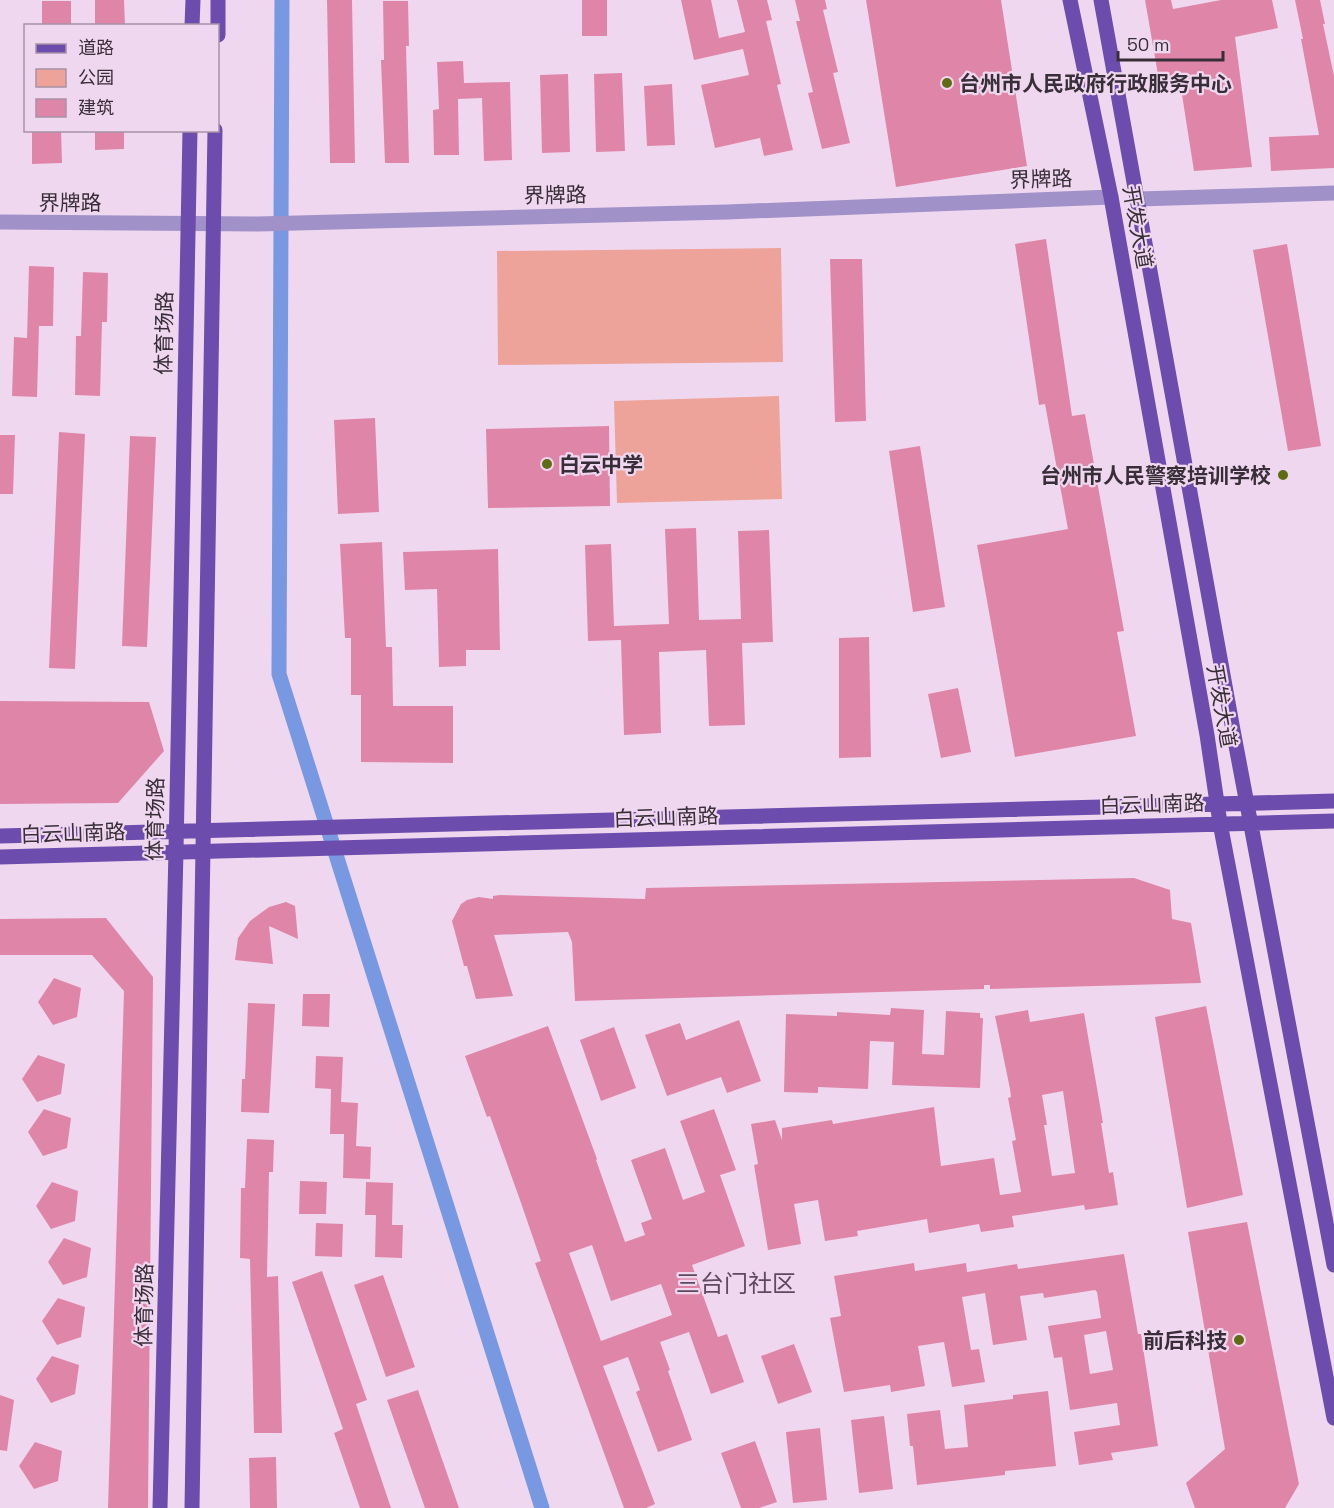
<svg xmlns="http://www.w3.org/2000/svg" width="1334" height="1508" font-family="'Space Grotesk','Noto Sans SC',sans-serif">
<rect width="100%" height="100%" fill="#f0d7f0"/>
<path fill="#eda39a" d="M781 248 783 362 498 365 497 251Z
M779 396 782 499 617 503 614 401Z"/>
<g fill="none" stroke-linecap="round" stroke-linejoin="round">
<path stroke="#7898e2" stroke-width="15" d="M282 0 279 674 542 1508"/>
</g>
<path fill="#df86a8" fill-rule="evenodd" d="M95 0H124L125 26H95Z
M327 0H352L355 163H330Z
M582 0H607V36H582Z
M681 0H711L719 38 745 32 737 0H767L772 20 766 21 781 84 777 85 793 150 764 156 760 138 715 148 701 85 749 75 743 49 694 60Z
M795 0H825L827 9 823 10 838 72 833 73 850 143 822 149 808 93 813 92 796 21H800Z
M866 0H1001L1027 166 896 187Z
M1145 0H1171L1173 9 1221 0H1272L1278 28 1235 37 1252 167 1194 171 1180 82 1160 86Z
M1295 0H1320L1325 24H1323L1334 76V168L1271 171 1269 137 1319 135 1301 39H1303Z
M42 1H71V26H42Z
M383 1H408L409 46H406L409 163H385L381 60H384Z
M463 61 464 83 510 82 512 160 484 161 482 98 458 99 459 155H434L433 110 439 109 437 62Z
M622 73 625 151 596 152 594 74Z
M568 74 570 152 542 153 540 75Z
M672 84 675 145 647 146 644 86Z
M32 130H61L62 163 32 164Z
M95 130H124V149L95 150Z
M1046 239 1072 416 1085 414 1124 631 1117 632 1136 736 1015 757 977 545 1068 529 1045 404 1039 405 1015 244Z
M1287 244 1321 446 1288 451 1253 250Z
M830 259H862L866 421 835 422Z
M29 266 54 267 53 326H39L37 397 12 396 14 337 27 338Z
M83 272 108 273 107 322H102L100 396 75 395 76 336H81Z
M375 418 379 512 338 514 334 420Z
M609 426 610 506 488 508 486 429Z
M59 432 85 434 75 669 49 668Z
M0 435H15L13 494H0Z
M130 436 156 437 147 647 122 646Z
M920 446 945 607 913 612 889 451Z
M696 528 699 620 741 619 738 531 769 530 773 642 742 643 745 725 709 726 706 650 659 652 661 733 624 735 621 640 588 641 585 545 611 544 614 626 669 624 665 529Z
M382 542 386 647H392L393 706H453V763L361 762V695H351V638H345L340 544Z
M498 549 500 650H466V666L439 667 437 589 405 590 403 552Z
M869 637 871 757 839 758V638Z
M958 688 971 752 941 758 928 694Z
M0 701 149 702 164 751 118 803 0 804Z
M1134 878 1170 890 1172 919 1191 923 1201 983 990 989V985H984V989L575 1001 572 942 568 932 494 935 513 996 476 999 467 966H464L452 921 461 904 467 900 479 897 493 899V896L500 895 645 899 646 888Z
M286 902 295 906 298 939 269 926 273 964 235 960 238 938 250 921 269 907Z
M106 918 153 977 148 1508H108L124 991 92 955H0V919Z
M54 978 81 988 77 1017 53 1025 38 1002Z
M303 994H330L329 1027 302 1026Z
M248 1003 275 1004 269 1113 241 1112 242 1079H245Z
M1206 1006 1243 1195 1187 1208 1155 1017Z
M891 1008 924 1010 922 1054 944 1055 946 1011 980 1013V1018H983L980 1088 892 1085 894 1042 870 1041 868 1089 818 1087V1093L784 1092 786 1014 837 1016V1012L890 1015Z
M1028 1010 1030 1022 1084 1013 1103 1123H1101L1109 1173 1113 1172 1118 1205 1085 1210 1084 1205 1012 1216 1014 1227 981 1232 979 1224 929 1233 927 1219 857 1231 858 1236 825 1241 818 1200 794 1204 801 1244 768 1250 754 1165 758 1164 751 1124 775 1120 782 1140V1128L832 1120 833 1124 934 1107 941 1166 994 1158 1000 1195 1021 1192 1012 1141 1016 1140 1008 1098 1011 1097 1010 1089 995 1016ZM1063 1091 1075 1173 1052 1176 1044 1125H1047L1042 1095Z
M739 1020 761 1081 727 1093 721 1077 667 1096 645 1035 680 1023 686 1040Z
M548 1026 597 1159 596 1160 625 1242 645 1235 641 1223 652 1219 631 1160 665 1148 683 1200 705 1192 680 1121 714 1109 736 1170 720 1175 745 1246 692 1265 718 1337 727 1334 744 1382 711 1394 689 1332 660 1342 670 1370 668 1371 692 1440 658 1452 636 1392 640 1390 628 1357 603 1366 655 1504 646 1508H624L535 1263 541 1261 520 1200 490 1116 487 1117 465 1056ZM592 1245 611 1301 661 1284 672 1315 601 1341 569 1253Z
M614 1027 636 1088 601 1101 580 1040Z
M38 1055 65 1064 61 1094 37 1102 22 1079Z
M316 1056 343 1057 341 1102 358 1103 356 1146 371 1147 370 1179 343 1178 344 1134H330L331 1089 315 1088Z
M44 1109 71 1118 67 1148 43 1156 28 1132Z
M247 1139 274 1140 273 1172H269L267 1277 278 1276 282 1433H254L250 1259 240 1258 241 1188H245Z
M300 1181 327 1182 326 1214H299Z
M52 1182 78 1191 75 1221 51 1229 36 1206Z
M366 1182 393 1183 392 1225H403L402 1258 375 1257 376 1215H365Z
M1247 1222 1299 1484 1285 1508H1195L1186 1483 1225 1449 1188 1232Z
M316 1223 343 1224 342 1257 315 1256Z
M64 1238 91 1248 87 1277 63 1285 48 1262Z
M1124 1254 1138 1334H1141L1158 1446 1111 1453 1113 1460 1079 1465 1074 1432 1120 1425 1117 1403 1070 1410 1062 1357 1054 1358 1048 1326 1101 1318 1097 1292 1095 1290 1044 1298 1043 1293 1020 1296 1027 1340 993 1345 985 1293 962 1297 971 1350 979 1349 985 1382 952 1387 944 1342 918 1346 925 1386 891 1392 890 1385 844 1392 830 1318 841 1316 834 1276 914 1263 915 1271 966 1263 967 1272 1017 1264 1018 1269ZM1106 1331 1113 1370 1090 1374 1084 1335Z
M322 1271 367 1400 356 1404 391 1508H360L334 1433 343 1429 292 1282Z
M383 1275 415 1367 386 1377 354 1285Z
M58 1298 85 1307 81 1337 57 1345 42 1321Z
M794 1344 812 1392 778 1404 761 1356Z
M52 1356 79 1365 75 1394 51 1403 36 1379Z
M418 1390 459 1508H425L387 1400Z
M1048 1391 1056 1466 1005 1471V1475L917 1485 913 1446H910L907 1414 940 1410 945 1449 968 1447 964 1405 1013 1399V1395Z
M0 1395 14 1400 7 1451 0 1450Z
M884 1416 893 1489 859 1493 851 1420Z
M820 1428 827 1500 793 1503 786 1432Z
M755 1441 777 1502 759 1508H741L721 1453Z
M35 1442 62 1451 58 1481 34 1489 19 1466Z
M276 1457 277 1508H250L249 1458Z"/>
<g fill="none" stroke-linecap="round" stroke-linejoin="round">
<path stroke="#a092c8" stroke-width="15" d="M1138 199 1334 193
M0 222 258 224 727 212 1111 197"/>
<path stroke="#6c4cad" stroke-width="15" d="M1070 0 1111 197 1207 735 1220 823 1334 1418
M1101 0 1233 730 1334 1265
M192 26 193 0
M218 35V0
M0 836 1334 801
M0 857 1334 821
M160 1508 176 851 190 130
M192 1508 215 130"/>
</g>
<g fill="#5f6c14" stroke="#f0d7f0" stroke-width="2">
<circle cx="947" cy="83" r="6"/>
<circle cx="547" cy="464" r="6"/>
<circle cx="1283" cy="475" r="6"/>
<circle cx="1239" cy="1340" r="6"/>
</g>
<g text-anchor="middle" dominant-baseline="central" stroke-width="4.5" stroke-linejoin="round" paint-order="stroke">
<g font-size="21" font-weight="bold" fill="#382e38" stroke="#f0d7f0" text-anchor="start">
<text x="959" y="83">台州市人民政府行政服务中心</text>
<text x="559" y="464">白云中学</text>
<text x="1271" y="475" text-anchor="end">台州市人民警察培训学校</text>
<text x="1227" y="1340" text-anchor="end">前后科技</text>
</g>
<g font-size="21" fill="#382e38" stroke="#f0d7f0">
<text transform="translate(1041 179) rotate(-2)">界牌路</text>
<text transform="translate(555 195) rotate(-1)">界牌路</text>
<text x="70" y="202">界牌路</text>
<text transform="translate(1138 227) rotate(80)">开发大道</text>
<text transform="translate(164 333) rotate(-89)">体育场路</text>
<text transform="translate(1222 706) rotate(80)">开发大道</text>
<text transform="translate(1152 804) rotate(-2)">白云山南路</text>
<text transform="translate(666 817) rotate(-2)">白云山南路</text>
<text transform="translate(155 819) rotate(-89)">体育场路</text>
<text transform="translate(73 833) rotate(-2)">白云山南路</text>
<text transform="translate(144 1305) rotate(-89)">体育场路</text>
</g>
<g font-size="24" fill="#5e495e" stroke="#f0d7f0">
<text x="736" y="1283">三台门社区</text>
</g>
</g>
<rect x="24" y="24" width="195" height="108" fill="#f0d7f0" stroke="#a693a6" stroke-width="1.5"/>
<rect x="36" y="44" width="30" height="9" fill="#6c4cad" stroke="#a693a6" stroke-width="1.5"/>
<text x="78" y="54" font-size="18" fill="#382e38">道路</text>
<rect x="36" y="69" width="30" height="18" fill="#eda39a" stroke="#a693a6" stroke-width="1.5"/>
<text x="78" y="84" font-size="18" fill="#382e38">公园</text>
<rect x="36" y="99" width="30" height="18" fill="#df86a8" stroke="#a693a6" stroke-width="1.5"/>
<text x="78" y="114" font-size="18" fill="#382e38">建筑</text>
<path d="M1118 51v9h105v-9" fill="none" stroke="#382e38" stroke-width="3"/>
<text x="1127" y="51" font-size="18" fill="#382e38" stroke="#f0d7f0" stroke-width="4.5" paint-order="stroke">50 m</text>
</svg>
